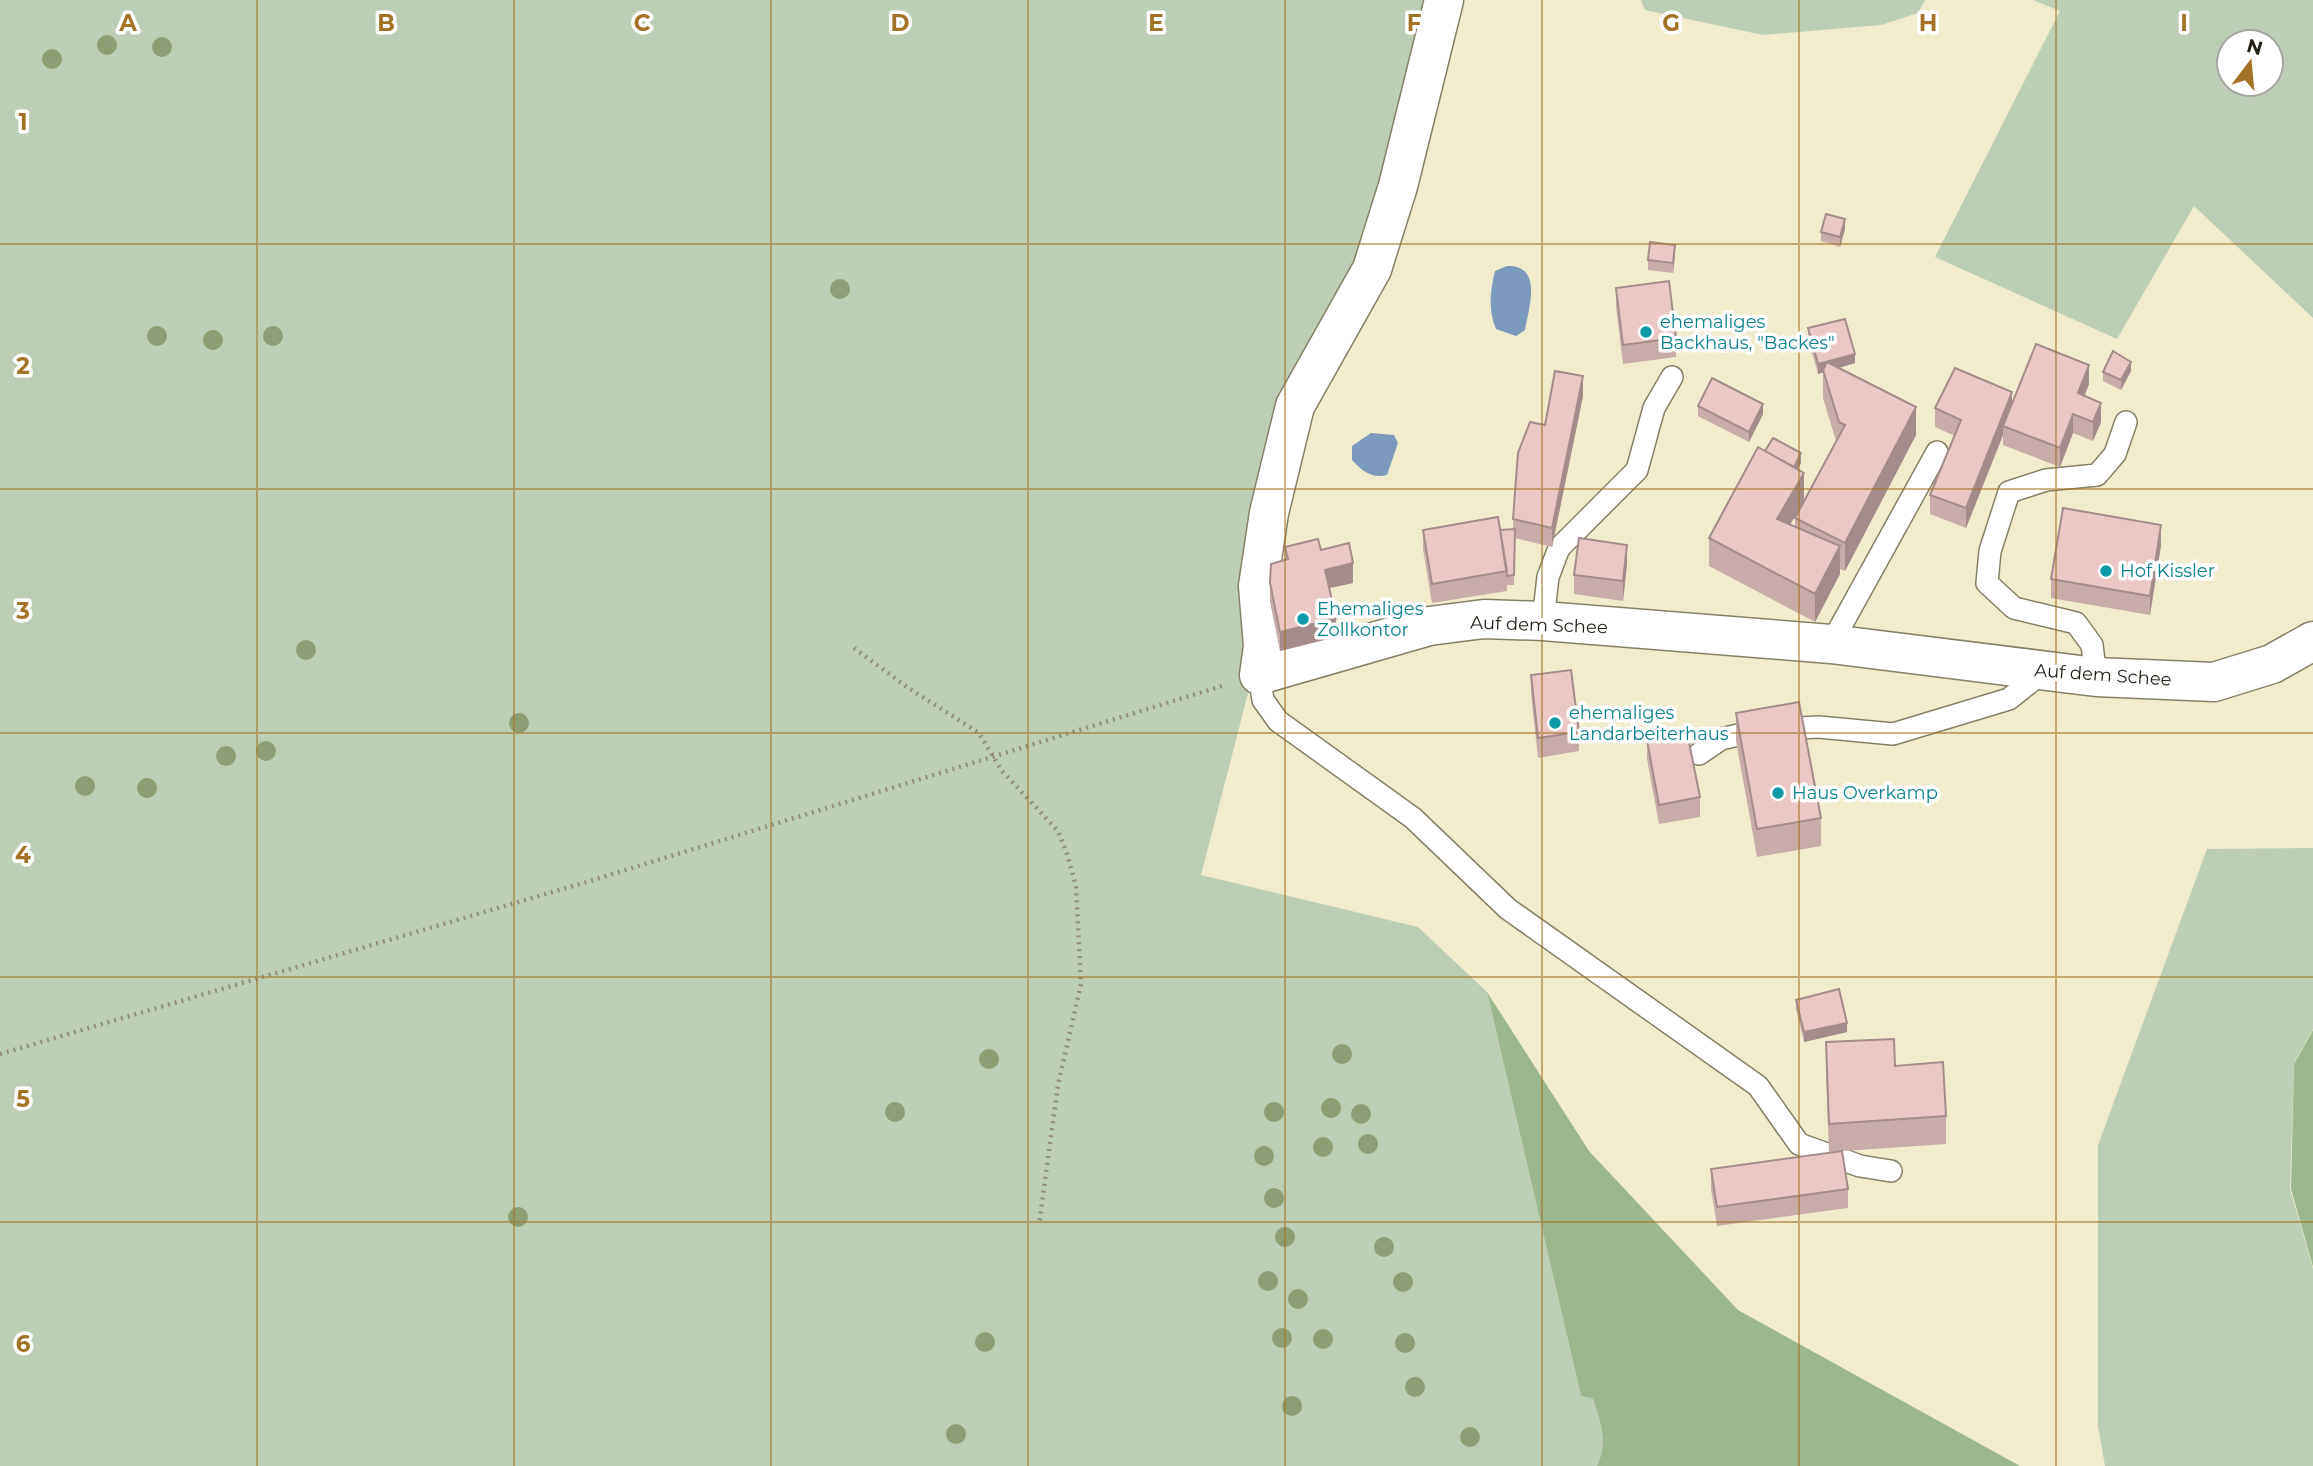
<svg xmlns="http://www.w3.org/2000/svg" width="2313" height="1466" font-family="Montserrat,sans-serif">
<rect width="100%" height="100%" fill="#f2eccf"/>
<path fill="#bdceb6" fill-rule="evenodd" d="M0 0H1434L1368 245 1285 404 1260 647 1201 875 1418 927 1487 992 1581 1396 1593 1399C1601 1423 1608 1443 1597 1466H0Z
M1641 0H1925L1918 13 1881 25 1763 35 1645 10Z
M2033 0H2313V318L2194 206 2117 339 1935 257 2060 11ZM2229 42H2271V84H2229Z
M2313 848V1029L2294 1063 2290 1189 2313 1269V1466H2105L2098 1426V1145L2207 849Z"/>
<path fill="#9cb790" d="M1487 992 1589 1151 1738 1310 2020 1466H1597C1608 1443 1601 1423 1593 1399L1581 1396Z
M2313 1030V1267L2291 1189 2294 1064Z"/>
<path fill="#7c9abc" d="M1507 266C1543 265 1529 307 1525 330L1516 336 1496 329C1488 310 1490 291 1495 271Z
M1371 433 1394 435 1398 443 1387 475C1372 479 1362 471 1352 460V446Z"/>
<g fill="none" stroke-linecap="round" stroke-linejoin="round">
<g stroke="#868066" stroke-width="24">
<path id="service" d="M1543 621 1548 577 1559 548 1637 470 1654 408 1672 377
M1831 644 1937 452
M1259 675 1263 700 1278 721 1413 818 1508 909 1758 1086 1799 1144 1860 1166 1891 1171
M2096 677 2092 645 2076 623 2014 608 1987 583 1990 551 2009 492 2046 480 2097 475 2115 454 2126 422
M1699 754 1721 739 1760 730 1819 727 1893 734 2009 699 2043 672"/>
</g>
<g stroke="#868066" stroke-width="41">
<path id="minor" d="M1444 0 1398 186 1372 269 1295 406 1269 513 1258 586 1263 646 1259 675 1429 626 1484 619 1543 621 1831 644 2096 677 2214 682 2272 664 2313 641"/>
</g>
<path stroke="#928e7a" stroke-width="4.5" stroke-dasharray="2 5" stroke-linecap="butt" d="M854 648 907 687 979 733 1002 771 1058 831 1067 854 1076 886 1081 984 1058 1085 1039 1225
M0 1054 590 881 1222 686"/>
<use href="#service" stroke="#fff" stroke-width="21"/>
<use href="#minor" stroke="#fff" stroke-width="38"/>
</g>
<g fill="#8e9e74">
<circle cx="107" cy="45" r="10"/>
<circle cx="162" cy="47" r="10"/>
<circle cx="52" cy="59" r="10"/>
<circle cx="840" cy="289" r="10"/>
<circle cx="157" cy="336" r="10"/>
<circle cx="273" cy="336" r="10"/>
<circle cx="213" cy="340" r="10"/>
<circle cx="306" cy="650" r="10"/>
<circle cx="519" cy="723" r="10"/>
<circle cx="266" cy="751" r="10"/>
<circle cx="226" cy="756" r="10"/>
<circle cx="85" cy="786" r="10"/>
<circle cx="147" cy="788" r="10"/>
<circle cx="1342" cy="1054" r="10"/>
<circle cx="989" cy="1059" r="10"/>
<circle cx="1331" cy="1108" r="10"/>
<circle cx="895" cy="1112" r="10"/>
<circle cx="1274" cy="1112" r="10"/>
<circle cx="1361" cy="1114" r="10"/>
<circle cx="1368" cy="1144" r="10"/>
<circle cx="1323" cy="1147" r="10"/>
<circle cx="1264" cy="1156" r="10"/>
<circle cx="1274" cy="1198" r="10"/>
<circle cx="518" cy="1217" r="10"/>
<circle cx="1285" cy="1237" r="10"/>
<circle cx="1384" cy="1247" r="10"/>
<circle cx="1268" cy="1281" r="10"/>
<circle cx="1403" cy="1282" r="10"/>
<circle cx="1298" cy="1299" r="10"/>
<circle cx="1282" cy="1338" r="10"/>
<circle cx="1323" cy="1339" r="10"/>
<circle cx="985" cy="1342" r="10"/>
<circle cx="1405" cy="1343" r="10"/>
<circle cx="1415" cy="1387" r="10"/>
<circle cx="1292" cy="1406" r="10"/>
<circle cx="956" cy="1434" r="10"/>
<circle cx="1470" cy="1437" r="10"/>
</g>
<path fill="#c8acaa" d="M1845 229 1840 247 1821 241V232Z
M1675 255 1673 273 1648 270V260Z
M1616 288 1676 338V357L1623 364 1616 307Z
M1808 328 1855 363 1839 368 1916 435 1845 571 1840 569V574L1815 622 1709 566V538L1765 451 1801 463 1798 469 1790 525 1795 527V518L1836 441 1823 398V372L1818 374 1808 338Z
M2131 371 2121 390 2103 381V372Z
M2089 384 2084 396 2101 422 2093 441 2073 433 2060 467 2003 445V435L1966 528 1930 514V495L1955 436 1935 427V408L2012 402Z
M1583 396 1552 547 1515 538 1514 585H1507V591L1432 603 1423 549V530H1500L1513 529V519L1545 425Z
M1698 406 1763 414 1749 442 1698 416Z
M2161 545 2150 615 2051 598V579Z
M1285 547 1321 550 1353 583 1329 588 1336 637 1280 651 1270 602V583L1285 560Z
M1627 564 1623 601 1574 594V575Z
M1531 675 1579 732V751L1538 758 1531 694Z
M1736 713 1821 818V846L1757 857 1736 741Z
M1647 740 1700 797V817L1659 824 1647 759Z
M1796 1000 1847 1032 1804 1042 1796 1009Z
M1826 1042 1895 1066 1946 1116V1144L1829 1152 1826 1070Z
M1711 1169 1848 1189V1208L1717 1226 1711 1189Z"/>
<path fill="#a38c8b" d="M1845 219V229L1840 247V237Z
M1675 245V255L1673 273V263Z
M1855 354V363L1818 374V364Z
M2131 362V371L2121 390V380Z
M2089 365V384L2078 413V393Z
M1583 376V396L1552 547V528Z
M2012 392V411L2003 426V435L1966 528V508Z
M2101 403V422L2093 441V422Z
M1763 404V414L1749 442V432Z
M1916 407V435L1845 571V543Z
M2073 414V433L2060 467V448Z
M1801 453V463L1786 491V481Z
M1804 473V501L1777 547V519Z
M2161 525V545L2150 615V596Z
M1627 545V564L1623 601V581Z
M1840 546V574L1815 622V594Z
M1353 563V583L1325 589V570Z
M1336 618V637L1280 651V632Z
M1847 1023V1032L1804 1042V1032Z"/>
<path fill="#e9c8c6" stroke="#a38c8b" stroke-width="2" d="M1826 214 1845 219 1840 237 1821 232Z
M1650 242 1675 245 1673 263 1648 260Z
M1669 281 1676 338 1623 345 1616 288Z
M1845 319 1855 354 1818 364 1808 328Z
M2036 344 2089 365 2078 393 2101 403 2093 422 2073 414 2060 448 2003 426Z
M2113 351 2131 362 2121 380 2103 372Z
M1827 362 1916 407 1845 543 1795 518 1845 425 1839 422 1823 370Z
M1955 368 2012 392 1966 508 1930 495 1961 420 1935 408Z
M1555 371 1583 376 1552 528 1513 519 1518 453 1530 422 1545 425Z
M1712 378 1763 404 1749 432 1698 406Z
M1773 438 1801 453 1794 467 1765 451Z
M1758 447 1804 473 1777 519 1840 546 1815 594 1709 538Z
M2063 508 2161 525 2150 596 2051 579Z
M1498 517 1507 571 1432 584 1423 530Z
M1515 529 1514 575 1507 576 1500 530Z
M1579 538 1627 545 1623 581 1574 575Z
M1318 539 1321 550 1349 543 1353 563 1325 570 1336 618 1280 632 1270 583 1271 564 1288 559 1285 547Z
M1571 670 1579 732 1538 738 1531 675Z
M1799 702 1821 818 1757 829 1736 713Z
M1687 732 1700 797 1659 805 1647 740Z
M1839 989 1847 1023 1804 1032 1796 1000Z
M1894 1039 1895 1066 1943 1062 1946 1116 1829 1124 1826 1042Z
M1842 1151 1848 1189 1717 1207 1711 1169Z"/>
<path fill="none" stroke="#a27226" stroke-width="2" stroke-opacity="0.55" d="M257 0V1466M514 0V1466M771 0V1466M1028 0V1466M1285 0V1466M1542 0V1466M1799 0V1466M2056 0V1466M0 244H2313M0 489H2313M0 733H2313M0 977H2313M0 1222H2313"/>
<g fill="#0f9aa8" stroke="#fff" stroke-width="2.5">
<circle cx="1646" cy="332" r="7"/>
<circle cx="2106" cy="571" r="7"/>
<circle cx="1303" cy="619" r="7"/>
<circle cx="1555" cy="723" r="7"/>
<circle cx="1778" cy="793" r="7"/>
</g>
<g text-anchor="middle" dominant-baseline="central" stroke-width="7" stroke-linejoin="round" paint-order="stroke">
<g font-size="18" fill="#0d838f" stroke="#fff" text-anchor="start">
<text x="1660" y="322">ehemaliges<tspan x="1660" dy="21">Backhaus, "Backes"</tspan></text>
<text x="2120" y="571">Hof Kissler</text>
<text x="1317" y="609">Ehemaliges<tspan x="1317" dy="21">Zollkontor</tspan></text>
<text x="1569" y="713">ehemaliges<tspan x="1569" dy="21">Landarbeiterhaus</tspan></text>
<text x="1792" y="793">Haus Overkamp</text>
</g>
<g font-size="18" fill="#221f15" stroke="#fff">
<text transform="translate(1539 625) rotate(2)">Auf dem Schee</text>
<text transform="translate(2103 675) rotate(4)">Auf dem Schee</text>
</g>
</g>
<g font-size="23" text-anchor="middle" font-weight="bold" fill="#a27226" stroke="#fff" stroke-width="7" stroke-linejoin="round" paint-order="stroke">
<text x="128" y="31">A</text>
<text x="386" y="31">B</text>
<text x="642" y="31">C</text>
<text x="900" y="31">D</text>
<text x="1156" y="31">E</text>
<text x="1414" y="31">F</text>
<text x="1671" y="31">G</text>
<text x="1928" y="31">H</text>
<text x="2184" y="31">I</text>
<text x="23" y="130">1</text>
<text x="23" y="374">2</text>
<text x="23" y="619">3</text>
<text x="23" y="863">4</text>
<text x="23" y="1107">5</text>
<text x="23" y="1352">6</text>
</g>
<g transform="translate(2250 63) rotate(16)"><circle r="33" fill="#ffffff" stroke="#a7a5a1" stroke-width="2"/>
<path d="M0-5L12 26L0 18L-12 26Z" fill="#a27226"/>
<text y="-10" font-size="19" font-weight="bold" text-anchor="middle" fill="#221f15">N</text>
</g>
</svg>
